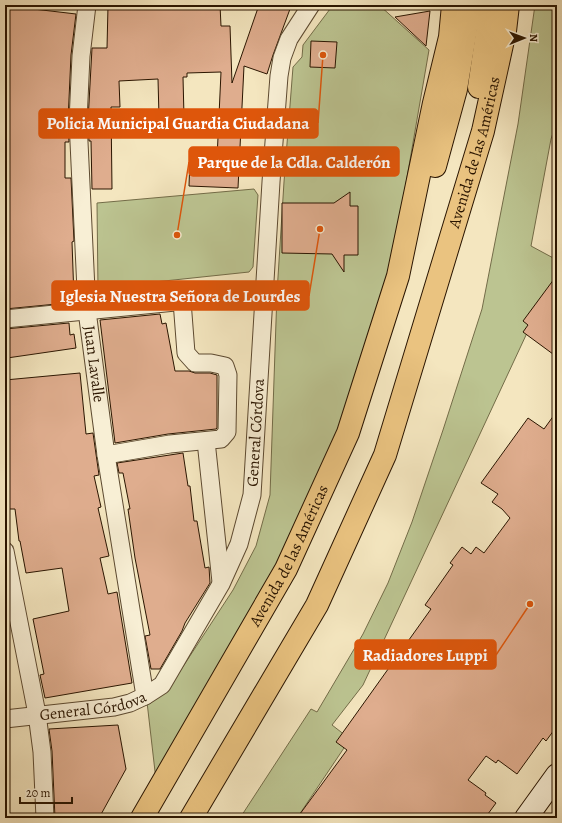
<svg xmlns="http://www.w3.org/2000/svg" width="562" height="823" font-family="Alegreya,serif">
<rect width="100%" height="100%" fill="#f4e6bf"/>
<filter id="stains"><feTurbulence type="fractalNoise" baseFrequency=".005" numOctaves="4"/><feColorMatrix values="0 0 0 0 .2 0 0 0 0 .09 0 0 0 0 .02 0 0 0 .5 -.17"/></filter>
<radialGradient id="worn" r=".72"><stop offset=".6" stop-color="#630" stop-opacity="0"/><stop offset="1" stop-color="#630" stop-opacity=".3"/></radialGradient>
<path fill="#bcc491" stroke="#736c48" d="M333 5H379L429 50 390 276 340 430 281 568 156 780 147 702 167 691 233 590 256 546 270 495 277 293 284 182 293 67 302 57 303 45Z
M535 5H557V121L551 139 531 246 557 260V278L527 333 363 685 332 725 350 739 297 818H240L311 709 317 712 363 634 388 583 412 522 443 430 482 309 518 124Z
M254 189 258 195 253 267 249 272 98 288 97 203Z"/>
<path fill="#dfad8e" stroke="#2a1500" d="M5 5H26L25 8 76 14 71 55 68 121 69 142H65V178H71L74 241 72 242 74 298H66L67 303 5 309Z
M114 5H220L221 26H230L232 83 259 5H278L290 9 273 55 267 74 244 66 238 188 189 186 190 157 217 159 221 72 187 73V77H183L184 117H159L158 79 119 81 120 107H111L112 189H92L91 141H89L88 121 92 48H107L108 6Z
M430 11 426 46 395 17Z
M311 41 337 42 335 68 310 67Z
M350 192V206H358V255H344V272L332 254 282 253V203H334Z
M557 275V357L523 332 528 325 523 321Z
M160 314 162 324 166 323 175 371H189L195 373H210L217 375V428L216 429 168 434 115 443 100 320Z
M69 323 70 335 74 334 76 348 7 358 5 329Z
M80 373 86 434 93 433 99 475 94 476 101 507 98 508 109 556 100 558 108 594 117 592 132 683 45 698 40 675 44 674 33 619 69 611 62 568 26 573 20 541H19L15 509H9L5 473V380Z
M557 411V726L546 741 543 738 517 774 498 760 496 763 486 756 468 780 486 793 485 795 496 803 485 818H297L347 750 336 742 431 609 425 605 453 565 450 563 462 547 471 554 476 547 484 553 510 518 502 509 492 502 498 494 481 483 528 418 544 429Z
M183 453 188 486H190L194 521H197L205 568 209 567 210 583 185 623 182 631 160 669H151L145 636 150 635 135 558 128 509H130L123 473H119L117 463Z
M118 725 126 769 99 818H55L52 751 49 729Z"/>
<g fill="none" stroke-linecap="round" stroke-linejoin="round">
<g stroke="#5c4930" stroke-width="19">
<g id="street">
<path id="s1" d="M87 5 81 56 78 121 87 311 106 455 145 696"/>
<path d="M5 319 265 293"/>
<path d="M206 441 221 582"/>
<path d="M106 455 170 444 221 439 227 432 228 375 225 366 211 363H195L186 353 182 301"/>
<path d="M5 551 37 714 42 752 45 818"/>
<path id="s2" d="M5 719 114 707 130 703 145 696 162 685 221 584 239 544 252 495 271 182 279 76 282 58 289 39 311 5"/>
</g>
</g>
<g stroke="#2a1500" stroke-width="24">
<path id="secondary" d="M526 818 557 775"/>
</g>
<g stroke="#2a1500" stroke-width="24">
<g id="primary">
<path d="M479 87 491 5"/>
<path d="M435 166 456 89 470 5"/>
<path id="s3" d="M142 818 286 569 348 433 398 276 434 103 450 37 453 5"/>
<path id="s4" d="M191 818 317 605 385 455 483 131 505 31 508 5"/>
</g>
</g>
<use href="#street" stroke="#f8efd5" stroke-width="17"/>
<use href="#secondary" stroke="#f8efd5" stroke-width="22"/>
<use href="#primary" stroke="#eac380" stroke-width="22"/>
</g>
<g text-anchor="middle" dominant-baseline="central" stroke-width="3" stroke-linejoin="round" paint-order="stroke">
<g font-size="16" fill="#2a1500" stroke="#f8efd5">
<text stroke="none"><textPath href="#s4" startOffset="728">Avenida de las Américas</textPath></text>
<text stroke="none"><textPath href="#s1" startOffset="360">Juan Lavalle</textPath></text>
<text stroke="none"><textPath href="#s2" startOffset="437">General Córdova</textPath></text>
<text stroke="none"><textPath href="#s3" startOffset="301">Avenida de las Américas</textPath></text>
<text stroke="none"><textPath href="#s2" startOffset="89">General Córdova</textPath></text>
</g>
</g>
<path fill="none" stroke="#de560b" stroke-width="1.5" d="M323 55L318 123M177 235L189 162M320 229L309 296M530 604L496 655"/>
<g fill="#de560b" stroke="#f8efd5" stroke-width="1.5">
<circle cx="323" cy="55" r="4"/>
<circle cx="177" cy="235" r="4"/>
<circle cx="320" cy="229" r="4"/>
<circle cx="530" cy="604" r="4"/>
</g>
<g fill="#de560b" stroke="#de560b" stroke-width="1.5">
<rect x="39" y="109" width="279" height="29" rx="4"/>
<rect x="189" y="147" width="210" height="29" rx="4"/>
<rect x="52" y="281" width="257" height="29" rx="4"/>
<rect x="355" y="640" width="141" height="29" rx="4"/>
</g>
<g font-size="17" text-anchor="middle" font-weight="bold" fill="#fff">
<text x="178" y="129">Policia Municipal Guardia Ciudadana</text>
<text x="294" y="168">Parque de la Cdla. Calderón</text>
<text x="180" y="302">Iglesia Nuestra Señora de Lourdes</text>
<text x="425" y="661">Radiadores Luppi</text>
</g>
<rect width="562" height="823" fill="none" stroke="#f4e6bf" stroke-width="20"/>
<rect x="6" y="6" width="550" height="811" fill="none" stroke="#2a1500" stroke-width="2"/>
<rect x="10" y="10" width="542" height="803" fill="none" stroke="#2a1500"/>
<g transform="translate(524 38) rotate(89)" stroke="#f8efd5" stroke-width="3" paint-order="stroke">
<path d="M0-3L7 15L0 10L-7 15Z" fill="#2a1500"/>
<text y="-6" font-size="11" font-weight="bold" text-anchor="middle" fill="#2a1500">N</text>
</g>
<path d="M20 797v6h52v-6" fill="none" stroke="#2a1500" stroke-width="2"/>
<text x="26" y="797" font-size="12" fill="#2a1500" stroke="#f8efd5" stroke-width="3" paint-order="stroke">20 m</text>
<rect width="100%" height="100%" filter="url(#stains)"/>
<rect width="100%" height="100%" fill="url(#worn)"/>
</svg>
